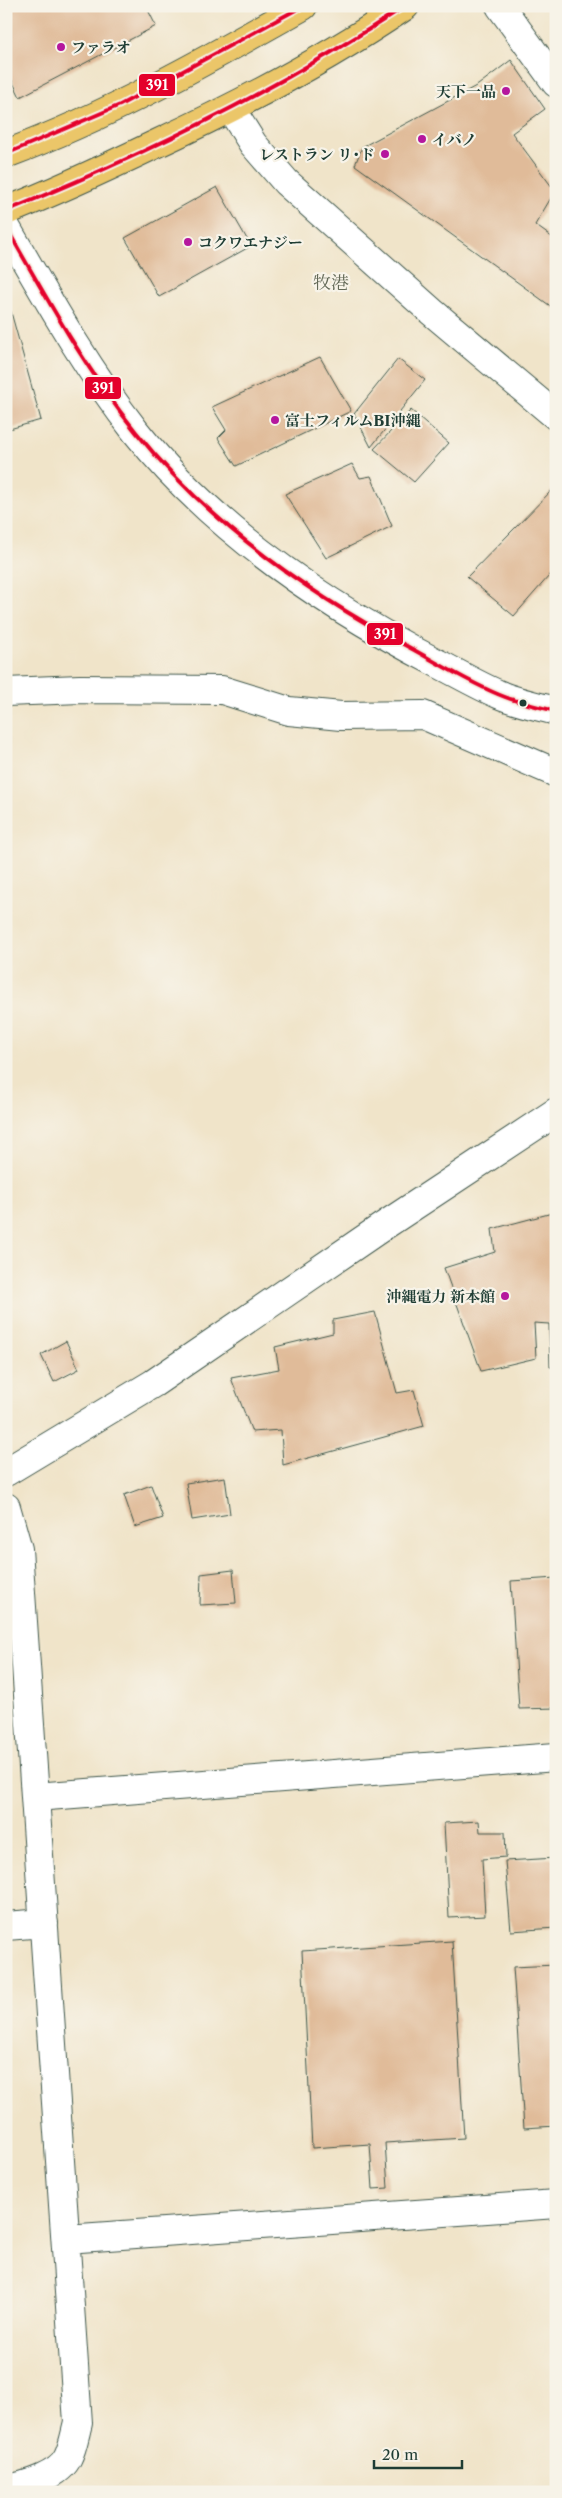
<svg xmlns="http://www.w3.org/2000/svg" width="562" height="2498" font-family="'Libre Caslon Text','Noto Serif JP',serif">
<rect width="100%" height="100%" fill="#f7f3e8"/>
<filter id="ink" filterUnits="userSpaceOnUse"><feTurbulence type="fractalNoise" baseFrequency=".02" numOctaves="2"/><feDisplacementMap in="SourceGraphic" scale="10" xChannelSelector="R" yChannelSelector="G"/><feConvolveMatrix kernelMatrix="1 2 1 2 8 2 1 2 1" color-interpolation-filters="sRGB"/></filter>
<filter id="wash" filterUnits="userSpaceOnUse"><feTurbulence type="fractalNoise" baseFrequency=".0096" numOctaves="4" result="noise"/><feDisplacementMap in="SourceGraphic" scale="20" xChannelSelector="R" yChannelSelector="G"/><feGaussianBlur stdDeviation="1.12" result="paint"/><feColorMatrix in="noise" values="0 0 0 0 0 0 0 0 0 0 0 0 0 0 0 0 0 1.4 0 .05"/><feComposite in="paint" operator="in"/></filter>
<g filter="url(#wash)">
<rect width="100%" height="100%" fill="#f0e4c9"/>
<g id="blocks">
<path fill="#e0bb99" d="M6 6H146L156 26 20 97 6 68Z
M511 60 545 109 512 133 555 191 535 225 556 240V310L355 165 362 147 478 85Z
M217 187 251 246 159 297 125 238Z
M9 305 41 420 6 430V306Z
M320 357 351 411 236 466 218 438 226 430 212 407Z
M398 359 425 380 371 447 354 414Z
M411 410 449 443 414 482 374 449Z
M352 464 360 478 371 476 392 526 326 558 285 494Z
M556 486V568L514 616 467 577Z
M556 1212V1367H550L549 1324 534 1323 536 1358 481 1371 444 1268 495 1252 492 1229Z
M375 1312 397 1393 414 1390 424 1426 283 1465 281 1430 252 1432 231 1378 279 1369 275 1347 333 1333V1320Z
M66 1341 79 1369 54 1382 41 1355Z
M225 1477 230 1514 192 1520 186 1483Z
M151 1485 163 1518 135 1527 124 1495Z
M233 1570 236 1603 200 1605 201 1574Z
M556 1578V1708L519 1709 511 1581Z
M479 1821 480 1832H505L506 1857 482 1859 485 1916 449 1918 444 1823Z
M556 1858V1928L511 1931 505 1861Z
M452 1941 464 2138 385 2143 388 2188 373 2189 370 2144 312 2148 302 1951Z
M556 1965V2126L524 2128 513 1967Z"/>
</g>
</g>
<g filter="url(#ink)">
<use href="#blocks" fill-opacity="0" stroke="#3e564a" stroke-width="1"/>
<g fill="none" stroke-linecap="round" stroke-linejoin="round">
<g stroke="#3e564a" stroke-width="30">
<path id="minor" d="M500 6 556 83
M231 109 253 144 286 182 432 312 556 416
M6 227C47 298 86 368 136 432 215 531 325 605 437 663 457 673 477 685 498 694 516 702 537 706 556 711
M6 692 80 689 222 690 289 711 341 716 423 715 556 773
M6 1472 154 1383 382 1227 556 1112
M6 1507 18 1549 78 2423C75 2434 73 2447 68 2457 60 2476 24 2486 6 2489
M35 1797 556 1757
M6 1926 44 1923
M66 2239 556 2204"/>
</g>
<g stroke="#3e564a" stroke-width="30">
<path id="highway" d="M6 154C110 115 206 61 303 6
M6 211C57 191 106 168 156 144 242 104 326 60 405 6"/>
</g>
<use href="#minor" stroke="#fff" stroke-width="28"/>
<use href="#highway" stroke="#ebc669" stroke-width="28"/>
<g stroke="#f7f3e8" stroke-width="8">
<path id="bus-1" d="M6 154 120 105 303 6
M6 211C144 155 280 89 405 6
M6 227C46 297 85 369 136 432 210 525 310 595 414 650 443 666 473 685 505 697 521 703 539 707 556 711"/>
</g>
<use href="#bus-1" stroke="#e4002b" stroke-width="4"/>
</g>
</g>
<g fill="#b5179e" stroke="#f7f3e8" stroke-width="2">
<circle cx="61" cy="47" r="5"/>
<circle cx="506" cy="91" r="5"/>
<circle cx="422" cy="139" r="5"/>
<circle cx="385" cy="154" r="5"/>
<circle cx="188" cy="242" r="5"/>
<circle cx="275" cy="420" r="5"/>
<circle cx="505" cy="1296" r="5"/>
</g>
<circle fill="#1f3d34" stroke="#f7f3e8" stroke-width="2" cx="523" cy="703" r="4.5"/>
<g text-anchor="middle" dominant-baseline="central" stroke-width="4.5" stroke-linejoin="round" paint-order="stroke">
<g font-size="15" font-weight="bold" fill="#1f3d34" stroke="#f7f3e8" text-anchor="start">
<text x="71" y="47">ファラオ</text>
<text x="496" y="91" text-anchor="end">天下一品</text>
<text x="432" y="139">イバノ</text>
<text x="375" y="154" text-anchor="end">レストラン リ･ド</text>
<text x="198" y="242">コクワエナジー</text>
<text x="285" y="420">富士フィルムBI沖縄</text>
<text x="495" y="1296" text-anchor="end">沖縄電力 新本館</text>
</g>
<g font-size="18" fill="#636957" stroke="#f7f3e8">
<text x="331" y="283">牧港</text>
</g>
</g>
<g stroke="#f7f3e8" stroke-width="2">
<rect x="138" y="73" width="38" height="24" rx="5" fill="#e4002b"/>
<rect x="84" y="376" width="38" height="24" rx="5" fill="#e4002b"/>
<rect x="366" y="622" width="38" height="24" rx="5" fill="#e4002b"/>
</g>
<g font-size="14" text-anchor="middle" font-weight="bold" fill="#fff">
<text x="157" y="90">391</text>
<text x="103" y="393">391</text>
<text x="385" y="639">391</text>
</g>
<rect width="562" height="2498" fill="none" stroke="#f7f3e8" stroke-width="25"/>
<path d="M374 2460v8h88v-8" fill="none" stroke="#1f3d34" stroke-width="2.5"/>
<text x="382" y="2460" font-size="15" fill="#1f3d34" stroke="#f7f3e8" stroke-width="4" paint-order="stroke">20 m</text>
</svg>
